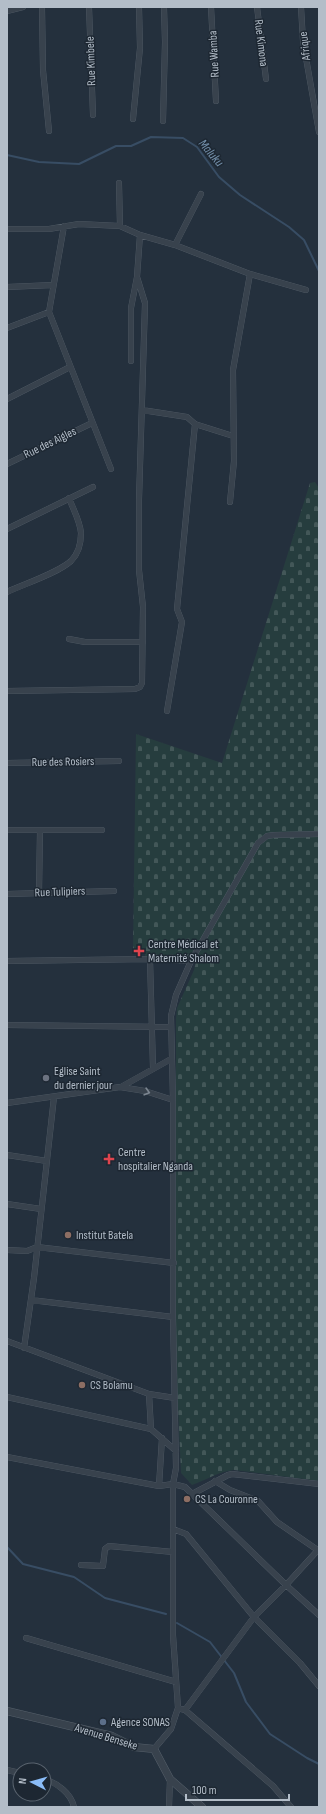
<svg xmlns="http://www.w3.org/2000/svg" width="326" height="1814" font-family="'Sofia Sans Condensed',sans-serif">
<defs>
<pattern id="cemetery-stones" width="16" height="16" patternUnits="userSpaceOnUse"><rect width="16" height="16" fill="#263d3e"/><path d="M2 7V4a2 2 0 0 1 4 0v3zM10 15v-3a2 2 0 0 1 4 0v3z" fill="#435758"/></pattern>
</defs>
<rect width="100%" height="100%" fill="#24303d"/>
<path fill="url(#cemetery-stones)" d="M315 482 319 488V1481L234 1470C218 1472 208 1479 192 1485L181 1473 176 1361V1019L177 1008 194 970 197 958 145 956V950L133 949 136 734 222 763 310 483Z"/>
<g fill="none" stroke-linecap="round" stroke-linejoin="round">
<path stroke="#384d64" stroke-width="2" d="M7 155 39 162 79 164 116 146H131L151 137 183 138 197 147 219 177 240 195 289 227 304 240 319 271
M7 1547 23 1564 74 1577 105 1598 166 1614
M177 1623 210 1642 234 1673 246 1702 270 1734 307 1758 319 1764"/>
<g stroke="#56606b" stroke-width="6">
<path id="minor" d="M42 7 43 70 49 131
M89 7 93 115
M211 7 216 101
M257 7 266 79
M301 7 303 41 319 132
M7 11 23 7
M133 119 140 48 139 7
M163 121 165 42 164 7
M119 183 120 226
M64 226 49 312 111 469
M7 229H49L79 224 120 226 140 235 175 245 250 274 233 370 234 461 230 502
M175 245 201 194
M250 274 306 290
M7 287 53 285
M7 328 49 312
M131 361V308L137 277
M7 399 70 367
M142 410 187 417 195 424 233 436
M7 464 92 423
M7 529 93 487
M7 592C24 584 58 573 71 561 78 554 81 543 81 533 80 521 73 509 69 498
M69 639 85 642H143
M7 691 135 689 140 687 142 683 143 607 139 570V500L145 303 137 277 140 235
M167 711 182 622 177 609 195 424
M7 763 119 761
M7 830H102
M39 893 40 830
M7 894 114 891
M150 959 153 1068
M7 961 150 959 191 961
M7 1025 170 1027
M121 1087 171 1059
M7 1103 120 1087 145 1091 173 1100
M7 1155 47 1161
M7 1204 41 1209
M7 1250 27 1251 37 1247 174 1263
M31 1300 173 1317
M7 1341 149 1394 175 1398
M24 1348 34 1278 54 1097
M149 1394 151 1429 176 1451
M7 1397 151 1429
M7 1457 159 1486 173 1484 185 1487 286 1585 319 1615
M215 1481 230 1490 258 1501 277 1522 319 1551
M159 1486 162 1438
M194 1493 228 1475 232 1474 319 1484
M173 1529 186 1534 254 1617 300 1663 319 1686
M81 1565 103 1566 105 1549 109 1546 173 1552
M26 1638 176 1682
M181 1709 185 1710 273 1786 291 1807
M185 1710 254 1617 286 1585 318 1550
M154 1749 171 1729 178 1708 173 1635V1484L176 1468 173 1317V1100L171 1016 176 995 191 961 258 843 267 836 274 835 319 834
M7 1770 20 1773
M44 1779C57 1783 71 1793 74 1807
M169 1807 170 1779"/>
</g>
<g stroke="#56606b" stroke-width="8">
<path id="tertiary" d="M7 1711 112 1736 134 1747 154 1749 170 1779 202 1807"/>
</g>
<use href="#minor" stroke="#38424d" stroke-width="5.5"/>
<use href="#tertiary" stroke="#38424d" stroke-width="7"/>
</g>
<defs><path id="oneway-chevron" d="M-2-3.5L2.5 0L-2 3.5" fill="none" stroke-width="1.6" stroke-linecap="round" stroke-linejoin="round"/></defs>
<use stroke="#7c8691" href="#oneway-chevron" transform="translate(147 1092) rotate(16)"/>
<g fill="#e0444e" stroke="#1d2732" stroke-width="1.5">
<path d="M137 945h4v4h4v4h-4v4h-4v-4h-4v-4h4z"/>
<path d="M107 1153h4v4h4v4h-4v4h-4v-4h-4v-4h4z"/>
</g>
<circle fill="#6b7280" stroke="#1d2732" stroke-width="1.5" cx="46" cy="1078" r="4"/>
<g fill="#8d6e63" stroke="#1d2732" stroke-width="1.5">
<circle cx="68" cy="1235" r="4"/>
<circle cx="82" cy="1385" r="4"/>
<circle cx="187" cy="1499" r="4"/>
</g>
<circle fill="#5c6f8a" stroke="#1d2732" stroke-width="1.5" cx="103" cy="1722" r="4"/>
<g text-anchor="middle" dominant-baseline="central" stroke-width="3" stroke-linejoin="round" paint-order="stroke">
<g font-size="12" fill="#b3bdc8" stroke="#1d2732">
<text transform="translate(261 43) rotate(83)">Rue Kimona</text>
<text transform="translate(305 46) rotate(-97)">Afrique</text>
<text transform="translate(214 54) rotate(-93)">Rue Wamba</text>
<text transform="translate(91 61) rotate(-92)">Rue Kimbele</text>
<text transform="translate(50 443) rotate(-26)">Rue des Aigles</text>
<text transform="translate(63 762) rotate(-1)">Rue des Rosiers</text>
<text transform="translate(60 892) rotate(-2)">Rue Tulipiers</text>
<text transform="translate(106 1737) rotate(17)">Avenue Benseke</text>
</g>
<g font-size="12" fill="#b3bdc8" stroke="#1d2732" text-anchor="start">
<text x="148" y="944">Centre Médical et<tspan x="148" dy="14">Maternité Shalom</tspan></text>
<text x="54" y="1071">Eglise Saint<tspan x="54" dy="14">du dernier jour</tspan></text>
<text x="118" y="1152">Centre<tspan x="118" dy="14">hospitalier Nganda</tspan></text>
<text x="76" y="1235">Institut Batela</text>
<text x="90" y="1385">CS Bolamu</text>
<text x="195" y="1499">CS La Couronne</text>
<text x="111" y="1722">Agence SONAS</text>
</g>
<g font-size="13" font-style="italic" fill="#7490ab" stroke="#1d2732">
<text transform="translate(211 153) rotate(50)">Maluku</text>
</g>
</g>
<rect width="326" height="1814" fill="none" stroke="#b3bdc8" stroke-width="16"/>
<g transform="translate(32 1782) rotate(276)"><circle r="19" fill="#1d2732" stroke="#59636e"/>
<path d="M0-3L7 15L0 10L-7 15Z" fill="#8abcf7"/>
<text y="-6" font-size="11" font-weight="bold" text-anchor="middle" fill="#b3bdc8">N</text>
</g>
<path d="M186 1794v6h103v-6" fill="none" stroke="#b3bdc8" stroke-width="2"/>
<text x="192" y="1794" font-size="12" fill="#b3bdc8" stroke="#1d2732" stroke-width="3" paint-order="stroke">100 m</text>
</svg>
